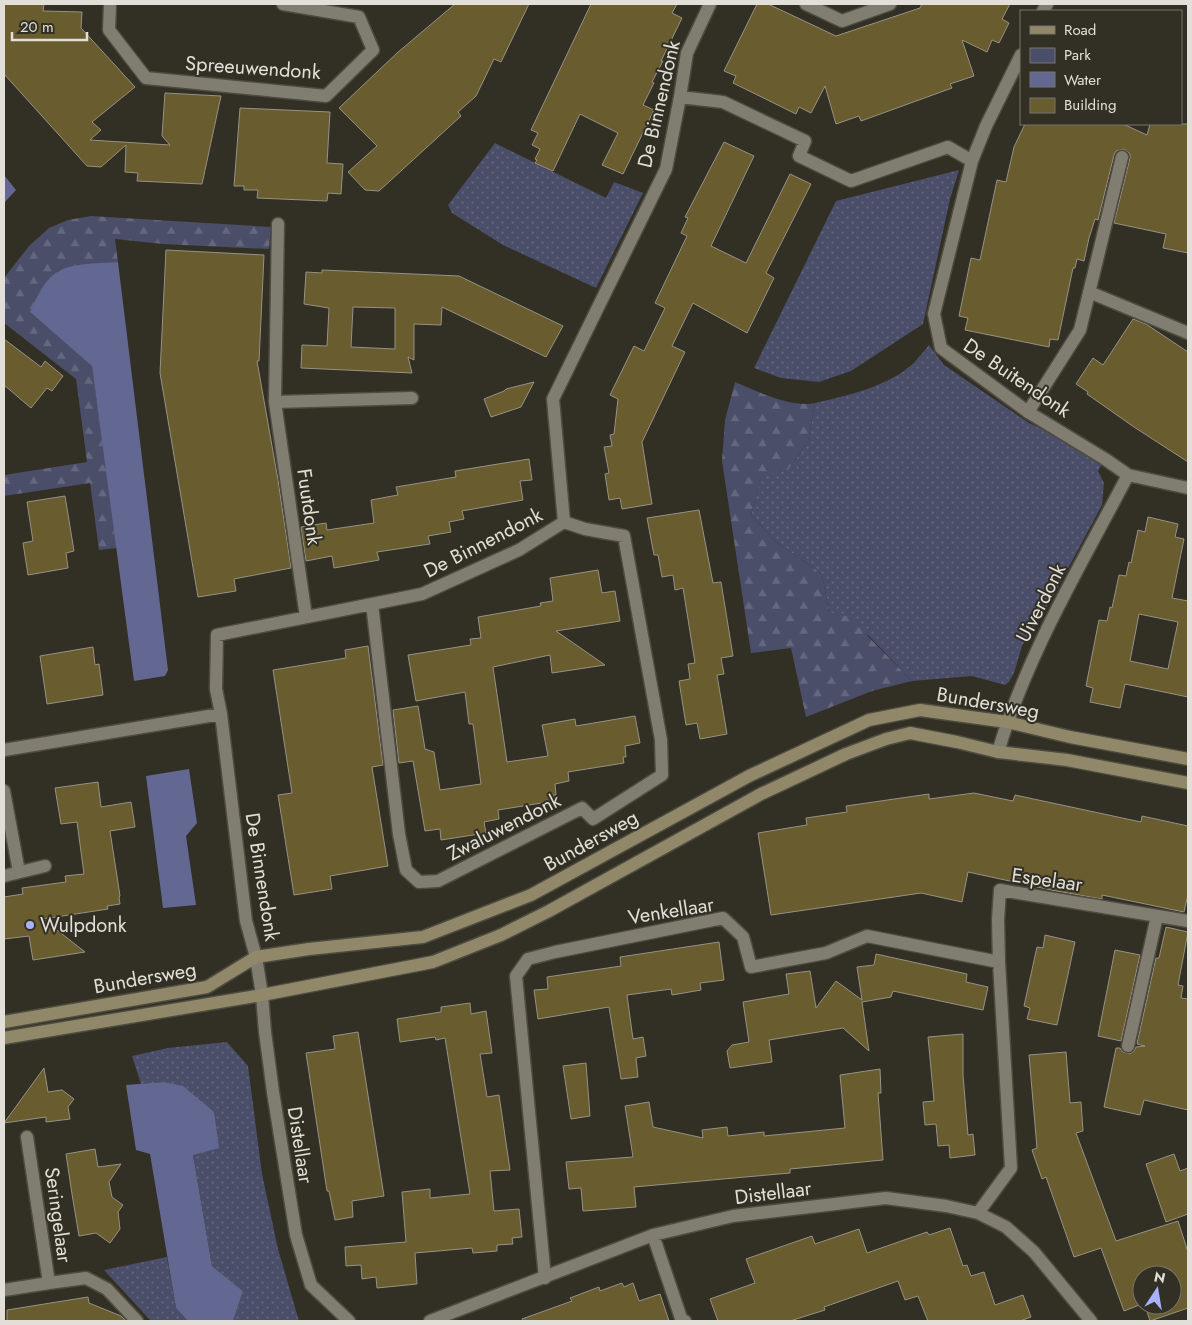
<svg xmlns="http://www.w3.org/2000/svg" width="1192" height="1325" font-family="Jost,sans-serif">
<defs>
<pattern id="green-dots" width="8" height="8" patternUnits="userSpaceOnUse" patternTransform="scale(1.25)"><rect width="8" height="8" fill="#4a4e69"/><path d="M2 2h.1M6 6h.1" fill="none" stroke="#64677e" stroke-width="1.8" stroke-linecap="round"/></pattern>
<pattern id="forest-firs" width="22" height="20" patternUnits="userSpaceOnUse" patternTransform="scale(1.25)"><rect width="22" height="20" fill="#4a4e69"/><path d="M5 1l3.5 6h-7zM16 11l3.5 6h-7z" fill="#64677e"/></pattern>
</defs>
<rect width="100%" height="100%" fill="#322f24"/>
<path fill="url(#green-dots)" d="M495 143 606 198 614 182 643 193 596 288 503 245 452 213 448 205Z
M959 170 950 199 923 324 851 371 819 382 781 378 754 368 836 201Z
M929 345 944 365 1029 423 1105 459 1098 471 1104 483 1102 505 1051 600 1022 646 1014 673 1009 682 1005 685 972 676 912 681 869 636 829 612 822 574 776 542 751 515 761 475 788 470 808 442 815 403C849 395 887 387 914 363 919 357 924 351 929 345Z
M227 1042 248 1066 262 1174 278 1249 299 1321H233L243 1291 212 1266 193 1155 164 1082 141 1084 132 1056 168 1048Z
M167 1257 176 1308 188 1321H151L104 1270Z"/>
<path fill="url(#forest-firs)" d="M91 216 271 227 269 249 163 244 115 239 118 262 73 266 58 271 30 312 92 365 117 548 99 550 90 483 4 496V475L87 462 76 379 4 323V278L29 246 49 228 68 220Z
M735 382C756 391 791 408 815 403L808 442 788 470 761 476 751 515 776 542 822 574 829 612 849 617 912 681 872 691 806 717 791 648 751 653 722 461 725 420Z"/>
<path fill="#626892" d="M4 175 16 190 4 203Z
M118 262 168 670 165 676 134 681 92 366 30 312C36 299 45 278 59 271 73 263 102 263 118 262Z
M189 769 197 823 186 836 196 905 163 908 146 776Z
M164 1082 183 1086 214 1112 219 1148 193 1155 212 1266 243 1291 233 1321H188L176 1308 150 1154 136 1150 126 1085Z"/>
<path fill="#695c2f" stroke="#969285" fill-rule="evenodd" d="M4 4H44L43 11 82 12 81 28 135 87 92 122 101 130 90 140 170 145 162 136 165 93 221 96 202 184 137 181 138 173 125 172 126 145 101 167 87 166 4 74Z
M455 4H529L501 62 494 59 476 96 458 112 461 116 379 191 365 190 348 172 377 146 339 108 397 53Z
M591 4H677L672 13 682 18 661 61H663L652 82 654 83 643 105 654 110 623 174 602 165 618 133 580 114 553 171 535 163 537 160 535 159 540 149 532 145 538 133 531 130Z
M757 4H768L836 36 920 8 922 4H1010L1002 19 1009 23 999 43 992 40 987 52 962 40 974 76 950 84 952 88 861 121 859 116 836 124 825 86 811 113 799 107 796 114 733 83 736 76 724 71Z
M240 108 330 112 327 163 343 164 341 194 328 193 327 201 257 198 258 190H244V186H234Z
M1025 124H1123L1147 135 1150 124H1188V253L1163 248 1166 234 1114 223 1130 158V154L1124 149 1116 151 1114 155 1098 220 1095 219 1089 238 1084 261 1077 259 1075 268H1073L1058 340 1050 339 1049 347 965 330 968 318 959 316 971 258 980 260 997 180 1006 182 1014 147Z
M724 142 754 156 711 246 746 263 790 174 811 184 766 273 774 278 747 333 693 303 672 346 685 352 642 442 652 504 622 509 620 498 609 500 605 474 609 473 604 447 612 446 610 435 614 434 618 399 610 395 634 346 644 351 665 308 655 303 687 236 681 233 688 218 685 217Z
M166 250 264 255 259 361H257L278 480 291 568 234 579 236 591 198 597 160 373Z
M322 270 459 276 563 326 546 357 442 307 441 325 414 324V360L408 357 412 373 301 368 302 345 327 346 329 308 304 304 306 272 322 273ZM353 307 395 308V349L351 347Z
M1133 319 1146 324 1188 352V462L1134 427 1087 394 1088 392 1076 384 1093 358 1103 365Z
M4 339 41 367 45 361 63 376 52 391 47 388 31 408 4 385Z
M534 382 521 407 491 417 484 399 504 391 506 389Z
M529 459 532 480 520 481 523 500 462 511 464 519 449 522 451 532 428 536 430 544 377 552 379 560 334 568 332 556 306 561 301 527 326 523 327 530 374 523 371 500 398 495 396 487 456 477 455 471Z
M65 496 74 551 66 553 68 568 28 575 23 543 33 541 27 502Z
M699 510 713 583 721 582 733 656 721 658 724 674 717 675 727 734 700 739 697 723 686 725 679 681 690 679 688 664 695 663 683 588 675 590 673 575 662 577 658 555H654L647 518Z
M1148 517 1178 524 1175 537 1184 539 1172 598 1188 601V697L1125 684 1120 708 1090 702 1093 688 1086 686 1099 620 1107 621 1110 607 1112 608 1119 575 1126 576 1129 562 1131 563 1138 530 1145 532ZM1139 614 1178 622 1168 669 1130 661Z
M598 570 602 593 615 591 620 621 556 631 605 665 552 673 550 655 493 667 507 762 548 756 542 725 575 719 576 726 635 716 640 743 625 746 626 757H623L624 763 568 772 569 781 555 784 556 795H553L554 801 498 810 499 819 484 822 486 833 441 840 440 829 425 831 413 761 399 763 393 710 418 706 425 749 434 752 440 790 481 784 473 724H469L465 692 416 701 408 655 471 645 470 639 481 638 478 617 541 606 540 603 553 601 550 578Z
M368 646 383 765 372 767 388 866 330 876 332 889 294 895 278 795 292 793 273 670 346 658 345 650Z
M93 647 95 665 99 664 103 695 47 704 40 656Z
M98 782 101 807 131 802 135 827 110 831 120 896 119 897 120 904 107 906 108 909 43 919 85 952 33 960 29 936 4 939V897L23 894 22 888 66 882 65 876 84 874 77 822 61 824 55 788Z
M974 793 1013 801 1015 795 1141 822 1142 816 1188 826V894L1184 912 1102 895V899L1056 891 968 872 962 902 921 893 771 915 758 833 807 825 806 818 847 812 846 806 929 794V799Z
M1166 927 1188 932 1178 985 1183 986 1181 998 1188 999V1110L1144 1100 1140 1115 1104 1107 1116 1048H1120L1123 1052 1130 1054 1134 1051 1136 1047 1145 1046 1137 1044 1156 958H1159Z
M1045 935 1075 942 1057 1025 1027 1019 1030 1008 1024 1006 1037 947 1043 948Z
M719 942 724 980 700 983 701 990 672 995 671 989 627 995 633 1039 643 1037 646 1056 636 1058 638 1077 621 1079 609 1007 538 1019 534 990 548 989 547 977 621 966 620 957Z
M1115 950 1140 955 1121 1041 1098 1036Z
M876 954 967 974 966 982 988 987 983 1010 893 991 891 997 862 1002 869 1051 843 1028 769 1040 772 1062 730 1068 727 1051 732 1045 749 1042 743 1002 789 994 786 974 810 971 816 1008 836 981 862 1000 857 967 874 965Z
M470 1003 471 1014 486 1011 492 1053 480 1054 487 1097 499 1095 510 1170 490 1171 494 1211 519 1209 522 1237 512 1238 513 1244 497 1245V1251L473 1253 472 1248 415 1253 417 1284 377 1288 376 1277 362 1279 361 1265 346 1266 345 1247 406 1242 402 1192 430 1189V1198L470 1194 445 1038 436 1040 435 1037 400 1042 397 1019 441 1012V1007Z
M358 1032 384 1196 352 1201 353 1217 335 1220 329 1191H327L306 1053 335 1049 333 1036Z
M963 1034V1075L968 1135 973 1134 975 1155 950 1158 949 1145 938 1146 936 1124 925 1125 923 1102 934 1101 928 1037Z
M1066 1052 1070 1103 1081 1102 1083 1131 1076 1133 1116 1241 1178 1221 1188 1252V1308L1150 1321 1145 1305H1172V1275H1142V1304L1124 1311 1101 1248 1074 1257 1046 1177 1042 1179 1032 1150 1037 1148 1029 1055Z
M586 1063 590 1116 571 1119 563 1066Z
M44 1068 48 1092 62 1090 74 1099 68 1107 70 1119 46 1122V1117L4 1123Z
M880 1069 881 1093H878L883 1160 790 1169V1173L634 1187 636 1207 610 1209 583 1211 581 1188 569 1189 566 1162 633 1157 625 1106 649 1102 653 1127 703 1138 702 1130 727 1127 728 1136 764 1132V1136L845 1128 840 1075Z
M95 1149 98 1167 121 1164 109 1182 112 1197 123 1205 118 1212 120 1229 110 1243 96 1233 79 1236 72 1194 66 1154Z
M1174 1154 1180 1171 1188 1168V1214L1166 1222 1146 1164Z
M950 1228 963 1266 967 1265 971 1276 984 1272 995 1305 1023 1295 1031 1317 1020 1321H928L918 1296 905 1300 898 1281 824 1307 825 1310 790 1321H718L710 1299 755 1283 746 1259 812 1236 815 1244 859 1229 867 1253 927 1232 929 1235Z
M622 1283 624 1287 633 1283 639 1301 660 1294 669 1321H523L522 1319 572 1301 570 1298 599 1287 600 1291Z
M88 1297 89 1303 121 1316 126 1321H7V1310Z"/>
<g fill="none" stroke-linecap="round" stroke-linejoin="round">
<g stroke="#4e4b41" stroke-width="15">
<path id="lane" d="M806 4 842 21 890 4
M1089 292 1188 333
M275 402 412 398
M1028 412 1080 330 1122 157"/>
</g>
<g stroke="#4e4b41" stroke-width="15">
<path id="street" d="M110 4 109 30 146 78 326 96 373 50 359 17 283 4
M1043 11 1047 4
M1021 55 986 126 972 161 934 314 941 348 1028 412 1105 459 1128 475 1188 488
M680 97 723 102 805 141 799 156 851 181 948 147 972 161
M278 224 275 402 306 617
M372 604 399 834 406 870 419 882 438 881 582 808 593 819 662 775 661 740 624 536 585 529 564 522
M4 750 221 714
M998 752C1027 654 1081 565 1128 475
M4 791 19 872
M4 876 45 866
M999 962 998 920 1000 890 1188 921
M1128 1046 1157 916
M27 1137 49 1283 86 1278 107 1289 137 1321
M653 1235 682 1321H685
M545 1278 516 976 528 959 555 952 723 918 743 937 751 967 826 953 867 936 999 962 1011 1168 978 1213
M4 1290 49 1283
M349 1321 311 1285 296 1235 273 1092 265 1032 262 995 256 957 246 921 221 714 216 689 217 635 422 594 519 550 564 522 553 399 666 169 680 97 687 53 710 4
M430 1321 653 1235 733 1216 886 1198 946 1206 978 1213 1006 1227 1034 1252 1091 1321"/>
</g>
<g stroke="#4e4b41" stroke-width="15">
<path id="secondary" d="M4 1022 207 987 256 957 309 949 423 937 531 895 749 776 869 720 920 710 1007 722 1070 737 1188 759
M4 1038 262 995 433 962 501 935 549 911 761 794 846 754 886 739 910 733 957 742 998 752 1067 760 1188 783"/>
</g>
<use href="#lane" stroke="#817e71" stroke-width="12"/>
<use href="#street" stroke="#817e71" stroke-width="12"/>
<use href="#secondary" stroke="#908869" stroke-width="12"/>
</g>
<circle fill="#a7b1fc" stroke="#322f24" stroke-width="2" cx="30" cy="925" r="5"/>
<g text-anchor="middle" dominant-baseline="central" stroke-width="4" stroke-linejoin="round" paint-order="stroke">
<g font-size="20" fill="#e1dfd8" stroke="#322f24">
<text transform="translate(253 68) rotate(4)">Spreeuwendonk</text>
<text transform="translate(659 104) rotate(-77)">De Binnendonk</text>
<text transform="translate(1017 378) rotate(34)">De Buitendonk</text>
<text transform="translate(309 507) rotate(82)">Fuutdonk</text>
<text transform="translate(483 543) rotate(-27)">De Binnendonk</text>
<text transform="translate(1041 603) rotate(-63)">Uiverdonk</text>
<text transform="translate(988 703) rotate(10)">Bundersweg</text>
<text transform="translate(504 827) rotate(-27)">Zwaluwendonk</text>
<text transform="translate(591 841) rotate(-29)">Bundersweg</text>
<text transform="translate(262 877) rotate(81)">De Binnendonk</text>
<text transform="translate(1047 880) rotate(8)">Espelaar</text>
<text transform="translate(671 911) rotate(-9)">Venkellaar</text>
<text transform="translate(145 978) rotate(-10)">Bundersweg</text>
<text transform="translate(300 1145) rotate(81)">Distellaar</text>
<text transform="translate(773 1193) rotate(-7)">Distellaar</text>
<text transform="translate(58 1215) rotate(82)">Seringelaar</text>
</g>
<g font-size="20" fill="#e1dfd8" stroke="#322f24" text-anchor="start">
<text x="40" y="925">Wulpdonk</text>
</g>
</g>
<rect width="1192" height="1325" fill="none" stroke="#e1dfd8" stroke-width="10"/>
<rect x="1020" y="10" width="162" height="115" fill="#322f24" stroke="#78756c"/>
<rect x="1030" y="26" width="25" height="8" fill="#908869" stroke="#78756c"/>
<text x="1064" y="35" font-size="15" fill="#e1dfd8">Road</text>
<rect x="1030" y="48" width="25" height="15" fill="#4a4e69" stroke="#78756c"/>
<text x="1064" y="60" font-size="15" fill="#e1dfd8">Park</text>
<rect x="1030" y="72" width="25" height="15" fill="#626892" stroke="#78756c"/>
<text x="1064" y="85" font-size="15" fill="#e1dfd8">Water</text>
<rect x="1030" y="98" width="25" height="15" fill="#695c2f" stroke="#78756c"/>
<text x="1064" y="110" font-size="15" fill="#e1dfd8">Building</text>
<g transform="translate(1157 1290) rotate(12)"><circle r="24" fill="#322f24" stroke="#78756c"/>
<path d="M0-4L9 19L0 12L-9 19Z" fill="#a7b1fc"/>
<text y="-8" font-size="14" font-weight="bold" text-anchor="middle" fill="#e1dfd8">N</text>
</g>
<path d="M12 32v8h75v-8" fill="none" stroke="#e1dfd8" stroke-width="2.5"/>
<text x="20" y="32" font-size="15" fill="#e1dfd8" stroke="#322f24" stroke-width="4" paint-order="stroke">20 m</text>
</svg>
